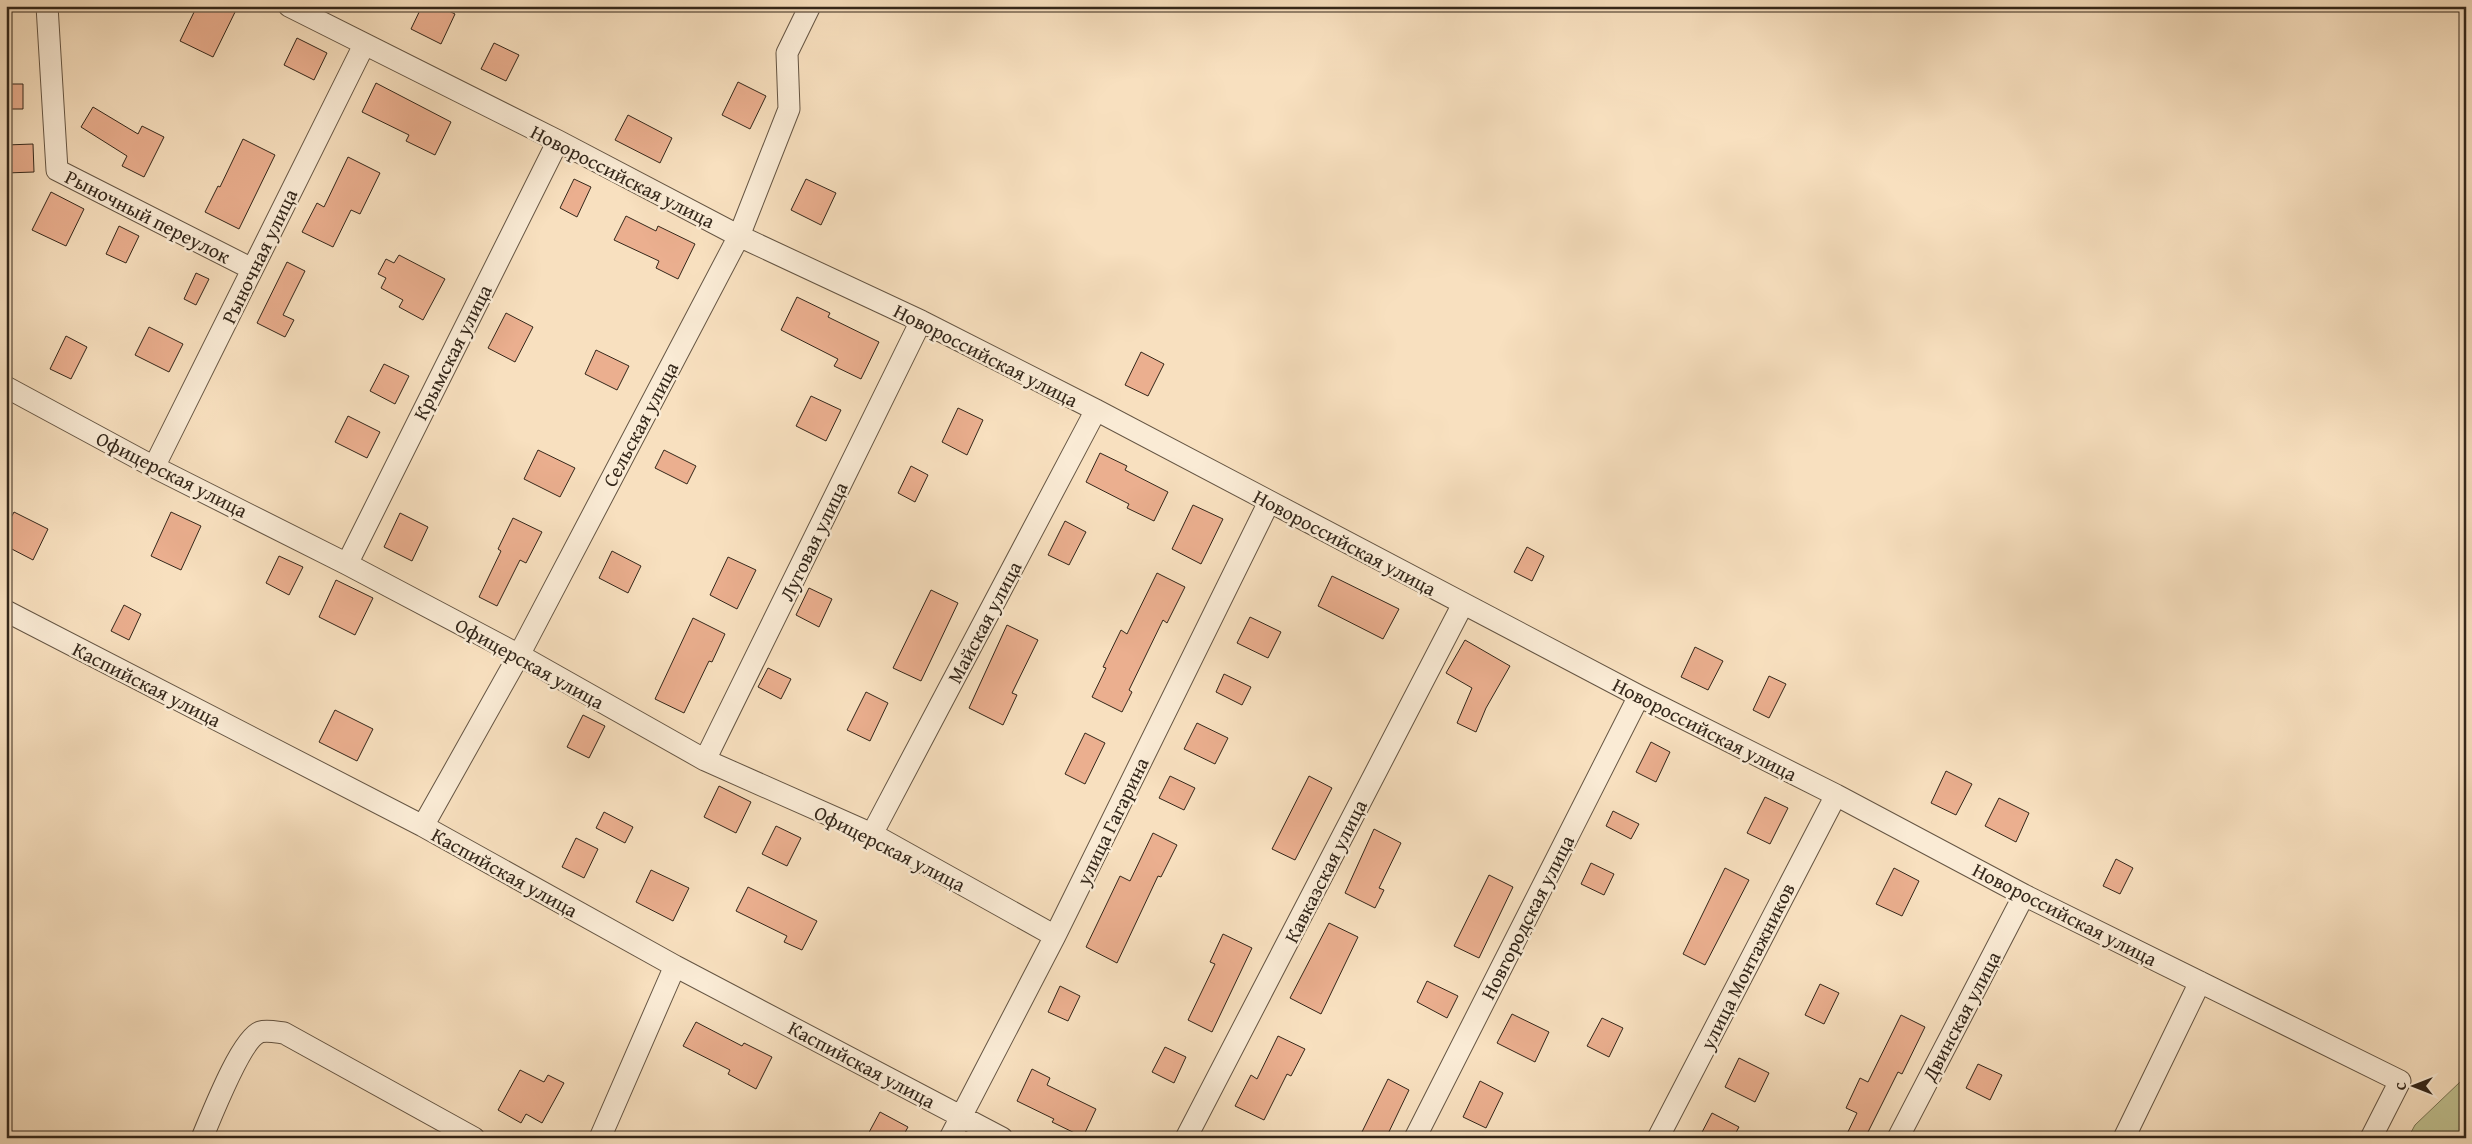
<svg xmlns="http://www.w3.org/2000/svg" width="2472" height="1144" font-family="'Gentium Book Plus',serif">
<rect width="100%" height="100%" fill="#f8e0bf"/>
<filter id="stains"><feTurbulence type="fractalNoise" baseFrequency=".004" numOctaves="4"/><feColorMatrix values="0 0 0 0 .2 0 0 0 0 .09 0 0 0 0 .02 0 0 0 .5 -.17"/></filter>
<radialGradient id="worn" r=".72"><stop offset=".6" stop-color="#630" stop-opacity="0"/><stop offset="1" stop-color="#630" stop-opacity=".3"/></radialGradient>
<path fill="#c0c190" stroke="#7a7455" d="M2466 1081V1138H2408L2415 1125 2460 1082Z"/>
<path fill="#ebaf8f" stroke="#34271a" d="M197 6H238L213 57 180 41Z
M422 6H439L455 14 441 44 411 29Z
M297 38 327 53 314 80 284 65Z
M494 43 519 55 506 81 481 69Z
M738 82 766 96 750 129 722 115Z
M376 83 451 122 435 155 406 141 409 135 362 112Z
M6 84H23V109H6Z
M93 107 138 134 142 126 164 137 144 177 122 166 127 156 81 127Z
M628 115 672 138 660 163 615 140Z
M243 139 275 155 239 229 205 212 218 186 220 187Z
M33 144 34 172 6 173V145Z
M348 157 380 173 360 214 351 210 333 247 302 232 317 203 324 207Z
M574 179 591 187 577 217 560 208Z
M806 179 836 193 821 225 791 210Z
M51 192 84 209 66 246 32 230Z
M626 216 656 231 658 226 695 244 678 279 656 268 659 261 614 240Z
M119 226 139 236 126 263 106 254Z
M399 255 445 279 423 320 399 307 403 300 381 288 386 278 378 274 386 259 394 263Z
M287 262 305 271 283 315 294 320 285 337 257 323Z
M196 273 209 279 196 305 184 299Z
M797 297 830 313 828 317 879 342 861 379 834 366 838 359 781 330Z
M506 313 533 327 515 362 488 348Z
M149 327 183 344 169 372 135 355Z
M66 336 87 347 71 379 50 369Z
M596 350 629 366 617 390 585 374Z
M1141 352 1164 364 1148 396 1125 385Z
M384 364 409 376 395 404 370 391Z
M811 396 841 410 826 441 796 426Z
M958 408 983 420 967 455 942 442Z
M348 416 380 432 367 458 335 442Z
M538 450 575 468 560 497 524 479Z
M664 450 696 466 687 484 655 468Z
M1100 453 1127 466 1125 470 1168 492 1154 521 1127 508 1129 504 1086 482Z
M911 466 928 475 915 502 898 493Z
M1193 505 1223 519 1201 564 1172 549Z
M14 512 48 529 33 560 6 546V527Z
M171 512 201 526 181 570 151 556Z
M400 513 428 527 412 561 384 547Z
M513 518 542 532 526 563 520 560 497 606 479 597 501 551 498 549Z
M1065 521 1086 532 1069 565 1048 555Z
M1527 547 1544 556 1532 581 1514 572Z
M612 551 641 566 628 593 599 578Z
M279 556 303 567 289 595 266 583Z
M728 557 756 570 737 609 710 595Z
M1157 573 1185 587 1167 623 1163 620 1129 690 1132 692 1122 712 1092 697 1106 668 1103 667 1121 630 1127 634Z
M1332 576 1399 609 1383 639 1318 606Z
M336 580 373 598 355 635 319 617Z
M809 588 832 599 819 627 796 615Z
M931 590 958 603 921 681 893 668Z
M124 605 141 614 129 640 111 631Z
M1250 617 1281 632 1268 658 1237 643Z
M693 618 725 634 712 662 709 661 684 713 655 699Z
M1007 625 1038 640 1012 693 1017 695 1003 725 969 708Z
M1465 640 1510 666 1486 708 1476 732 1457 723 1472 688 1446 673Z
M1695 647 1723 661 1708 690 1681 677Z
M768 668 791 679 781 699 758 687Z
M1224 674 1251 687 1242 705 1216 692Z
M1769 676 1786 684 1769 718 1753 710Z
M866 692 888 703 870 741 847 730Z
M335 710 373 729 357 761 319 742Z
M583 715 605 726 589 758 567 747Z
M1197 723 1228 738 1215 764 1184 749Z
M1085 733 1105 743 1085 784 1065 774Z
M1651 742 1670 752 1656 782 1636 772Z
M1946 771 1972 784 1956 815 1931 803Z
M1170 776 1195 788 1184 810 1159 798Z
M1309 776 1332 788 1295 860 1272 849Z
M719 786 751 802 736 833 704 817Z
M1765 797 1788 808 1770 844 1747 833Z
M1999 798 2029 813 2016 842 1985 826Z
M1613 811 1639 824 1631 839 1606 826Z
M604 812 633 827 625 843 596 828Z
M776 826 801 838 787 866 762 854Z
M1374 829 1401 843 1379 888 1384 890 1375 908 1345 893Z
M1153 833 1177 845 1161 877 1158 876 1117 963 1086 947 1120 876 1130 881Z
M576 838 598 849 584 878 562 867Z
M2116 859 2133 868 2120 894 2103 886Z
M1591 863 1614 874 1604 895 1581 884Z
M1725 868 1749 880 1705 965 1683 954Z
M1894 868 1919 881 1902 916 1876 904Z
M651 870 689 888 673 921 636 902Z
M1489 875 1513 887 1479 958 1454 946Z
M748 887 817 921 802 950 784 942 787 936 736 911Z
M1329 923 1358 937 1321 1014 1290 998Z
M1223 934 1252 948 1212 1032 1188 1020 1215 964 1210 962Z
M1427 981 1458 996 1447 1018 1417 1002Z
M1820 984 1839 993 1824 1024 1805 1015Z
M1060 986 1080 996 1068 1021 1048 1012Z
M1512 1014 1549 1032 1535 1062 1497 1043Z
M1901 1015 1925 1027 1902 1074 1898 1072 1865 1138H1845L1857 1113 1846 1108 1860 1078 1868 1082Z
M1602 1018 1623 1028 1609 1057 1587 1046Z
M696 1022 742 1046 744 1043 772 1057 756 1089 728 1074 730 1070 683 1046Z
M1278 1036 1305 1049 1291 1076 1287 1074 1264 1120 1235 1106 1251 1075 1257 1079Z
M1165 1047 1186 1057 1174 1083 1152 1072Z
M1739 1058 1769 1073 1755 1102 1725 1087Z
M1978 1064 2002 1075 1990 1100 1966 1088Z
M1032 1069 1050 1078 1047 1085 1096 1109 1083 1137 1052 1122 1054 1119 1017 1101Z
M520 1070 544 1082 548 1075 564 1083 542 1123 526 1114 521 1123 498 1110Z
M1388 1079 1409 1090 1386 1138H1359Z
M1480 1081 1503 1093 1486 1128 1463 1117Z
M880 1112 908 1127 902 1138H866Z
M1712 1113 1739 1127 1733 1138H1699Z"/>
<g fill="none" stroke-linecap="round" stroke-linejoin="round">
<g stroke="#655543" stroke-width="23">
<path id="minor" d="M47 6 57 170 252 269
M289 6 558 141 739 236 921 321 1096 410 1639 696 1836 795 2024 895 2400 1081 2371 1138
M6 387 154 467 347 564 519 655 705 760 872 834 1055 936
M154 467 364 45
M347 564 558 141
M6 611 423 826 675 966 1002 1138
M705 760 921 321
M423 826 519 655 739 236 789 109 787 53 810 6
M872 834 1096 410
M202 1138C211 1117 241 1039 260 1032 267 1030 276 1032 284 1033L474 1138
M600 1138 675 966
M950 1138 1055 936 1269 502
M1186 1138 1463 604
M1415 1138 1639 696
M1658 1138 1836 795
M1898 1138 2024 895
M2124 1138 2200 982"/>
</g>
<use href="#minor" stroke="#faebd5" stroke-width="21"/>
</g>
<g text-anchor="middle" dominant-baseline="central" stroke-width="5" stroke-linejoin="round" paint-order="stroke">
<g font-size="20" fill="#34271a" stroke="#faebd5">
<text transform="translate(623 176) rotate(27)">Новороссийская улица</text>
<text transform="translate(148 216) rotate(27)">Рыночный переулок</text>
<text transform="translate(259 256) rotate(-64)">Рыночная улица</text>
<text transform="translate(452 352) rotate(-63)">Крымская улица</text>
<text transform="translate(986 355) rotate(27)">Новороссийская улица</text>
<text transform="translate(640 424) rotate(-62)">Сельская улица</text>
<text transform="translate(172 474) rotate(27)">Офицерская улица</text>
<text transform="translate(813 541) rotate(-64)">Луговая улица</text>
<text transform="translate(1345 542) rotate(28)">Новороссийская улица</text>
<text transform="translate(984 622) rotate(-62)">Майская улица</text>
<text transform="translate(530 663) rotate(29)">Офицерская улица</text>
<text transform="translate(147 684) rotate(27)">Каспийская улица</text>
<text transform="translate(1705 729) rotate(27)">Новороссийская улица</text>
<text transform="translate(1112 821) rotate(-64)">улица Гагарина</text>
<text transform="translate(890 848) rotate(27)">Офицерская улица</text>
<text transform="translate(1325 871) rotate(-63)">Кавказская улица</text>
<text transform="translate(505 872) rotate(29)">Каспийская улица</text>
<text transform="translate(2065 914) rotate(27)">Новороссийская улица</text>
<text transform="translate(1527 917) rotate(-63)">Новгородская улица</text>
<text transform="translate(1747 966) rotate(-63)">улица Монтажников</text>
<text transform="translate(1961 1016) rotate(-62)">Двинская улица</text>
<text transform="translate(862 1064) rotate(28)">Каспийская улица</text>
</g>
</g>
<rect width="2472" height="1144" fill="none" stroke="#f8e0bf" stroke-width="25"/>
<rect x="8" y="8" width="2457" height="1129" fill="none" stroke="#34271a" stroke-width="2.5"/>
<rect x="12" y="12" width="2447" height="1119" fill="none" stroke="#34271a"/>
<g transform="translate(2414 1086) rotate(270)" stroke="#faebd5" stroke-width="4" paint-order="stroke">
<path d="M0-4L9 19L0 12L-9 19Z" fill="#34271a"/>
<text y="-8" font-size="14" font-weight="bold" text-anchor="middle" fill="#34271a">С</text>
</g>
<rect width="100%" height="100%" filter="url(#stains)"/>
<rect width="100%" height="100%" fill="url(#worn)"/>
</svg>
